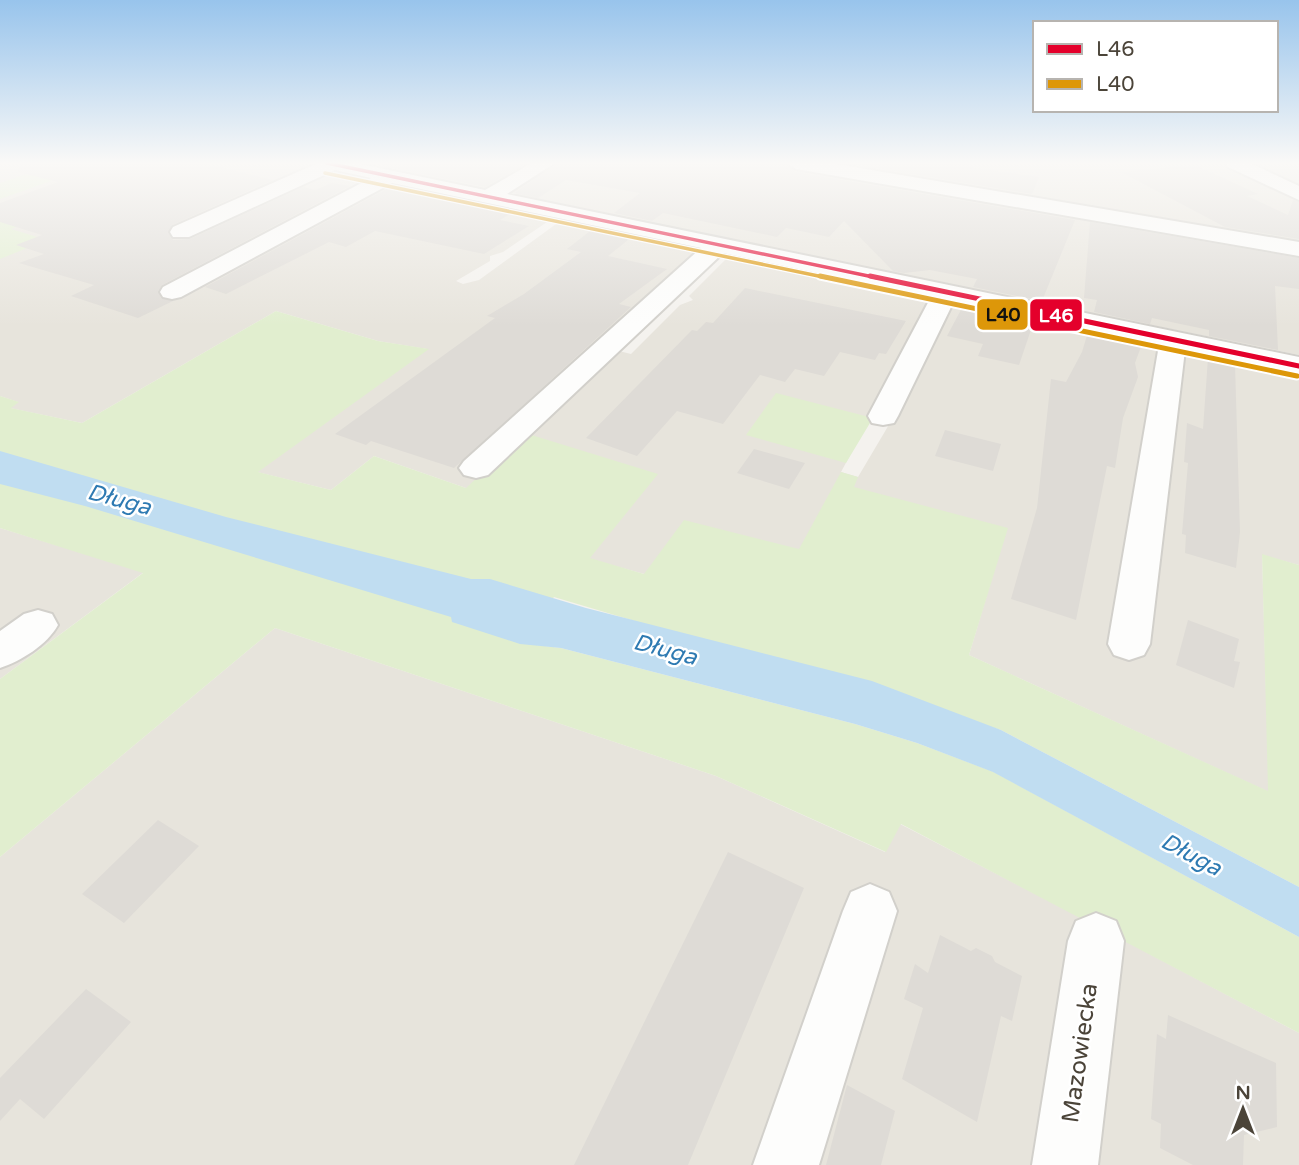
<svg xmlns="http://www.w3.org/2000/svg" width="1299" height="1165" font-family="'Varela Round',sans-serif">
<rect width="100%" height="100%" fill="#f4f2ee"/>
<path fill="#e7e4dc" d="M0 163H296L374 180 269 237 159 293 170 296 389 183 553 218 503 252 490 256V261L456 281 463 284 479 280 563 219 616 231 614 233 623 235 626 233 703 251 615 350 631 354 680 305 693 300 689 296 730 255 935 298 841 472 858 477 887 428 952 302 1158 347V349L1191 356V353L1299 375V565L1262 555 1269 792 969 655 1007 528 786 613 590 559 466 488 374 456 331 490 257 472 427 349 378 341 276 311 82 423 10 408 18 402 0 396Z
M356 163H1299V355L488 190Z
M0 528 144 572 0 679Z
M275 628 716 776 885 852 900 824 1053 903 1299 1033V1165H0V857Z"/>
<path fill="#e1eecf" d="M55 164 82 170 0 199V183Z
M0 217 30 222 11 229 47 240 0 259Z
M276 311 378 341 429 349 258 472 331 490 374 456 466 488 525 433 658 474 590 558 644 574 684 520 799 549 841 472 858 477 854 487 1008 528 969 655 1268 791 1262 554 1299 565V887L1001 730 554 597 520 643 561 648 855 724 917 743 994 772 1299 937V1033L901 824 886 852 716 776 275 628 0 857V679L143 573 0 528V396L19 402 11 408 82 423Z
M776 393 873 418 846 463 746 435Z"/>
<path fill="#c0ddf1" d="M0 451 226 517 471 579H490L586 608 872 681 1001 730 1299 887V937L993 772 917 743 855 724 561 648 520 644 452 622 451 617 85 506 0 484Z"/>
<path fill="#dedbd6" d="M20 163H203L273 180 172 225 168 233 173 240 190 239 303 187 315 190 332 183 350 186 162 285 158 291 161 298 173 301 138 318 71 296 94 285 19 263 44 254 16 245 42 235 0 222V203L58 182 18 172Z
M383 163H527L485 187 383 166Z
M558 163H784L796 172 1075 220 1042 301 973 287 977 279 930 270 904 273 893 271 844 221 829 237 786 228 777 237 663 213 652 221 614 213 640 193 566 180 538 198 514 193Z
M846 163H970L968 167 1039 177 1032 194Z
M1195 165 1258 194 1247 196 1288 215 1293 200 1299 202V239L1225 227 1121 172Z
M392 186 515 211 500 220 529 226 484 254 375 231 346 247 329 242 226 294 205 287Z
M1090 222 1299 258V289L1275 286 1278 350 1209 336V330L1152 318 1150 324 1094 312 1097 300 1084 298Z
M594 228 633 236 608 256 667 269 619 304 631 307 454 468 371 441 366 445 335 434 495 318 487 316 524 294 581 252 567 249Z
M745 288 906 321 886 354 879 353 875 360 840 352 824 376 795 369 785 382 760 375 723 424 677 411 637 456 586 438 692 330 697 331 706 322 713 323Z
M963 306 1034 321 1019 365 978 356 983 344 947 336Z
M1088 332 1142 344 1135 363 1138 377 1123 418 1115 468 1107 466 1076 620 1011 599 1037 508 1051 379 1066 382 1082 352Z
M1208 358 1235 364 1240 532 1236 568 1185 553 1186 535 1182 534 1188 463 1184 462 1187 423 1203 429Z
M945 430 1001 444 993 471 935 456Z
M754 449 805 463 789 489 737 473Z
M1188 620 1239 639 1234 661 1240 662 1234 688 1176 665Z
M158 820 199 846 124 923 82 894Z
M728 852 804 888 688 1165H574Z
M940 935 971 951 976 948 992 956 995 962 1022 976 1012 1021 1001 1016 977 1122 902 1079 923 1008 904 999 915 964 928 973Z
M86 989 131 1022 44 1119 20 1099 0 1121V1078Z
M1168 1015 1276 1063 1277 1127 1244 1135 1243 1165H1193L1160 1148 1161 1124 1151 1119 1157 1034 1166 1039Z
M847 1085 895 1111 881 1165H826Z"/>
<g fill="none" stroke-linecap="round" stroke-linejoin="round">
<g stroke="#d2d0cb" stroke-width="4">
<path id="minor" d="M318 163H355L485 190 532 163H555L507 194 1299 357V375L1185 350 1150 644 1144 655 1129 660 1114 655 1108 644 1159 345 954 301 898 416 894 423 883 425 872 423 868 416 931 297 723 253 488 475 476 478 464 475 459 468 464 461 701 248 392 183 181 297 172 299 163 297 160 292 163 287 371 178 335 170 189 237H173L170 232 173 227Z
M787 163H830L1299 242V256L796 169Z
M1226 163H1250L1299 186V200L1228 167Z
M38 610 52 614 58 625C47 645 21 661 0 668V631L24 614Z
M870 884 889 892 897 911 819 1165H753L843 911 851 892Z
M1096 913 1116 921 1124 941 1098 1165H1032L1068 941 1076 921Z"/>
</g>
<use href="#minor" fill="#fdfdfc" fill-rule="evenodd"/>
<g stroke="#fff" stroke-width="6">
<path id="bus-1-far1" d="M327 163 878 278"/>
</g>
<g stroke="#fff" stroke-width="9">
<path id="bus-1" d="M870 276 1299 366"/>
</g>
<g stroke="#fff" stroke-width="6">
<path id="bus-2-far1" d="M325 173 828 278"/>
</g>
<g stroke="#fff" stroke-width="9">
<path id="bus-2" d="M820 276 1297 376"/>
</g>
<use href="#bus-1-far1" stroke="#e4002b" stroke-width="3.5"/>
<use href="#bus-1" stroke="#e4002b" stroke-width="5"/>
<use href="#bus-2-far1" stroke="#dd9709" stroke-width="3.5"/>
<use href="#bus-2" stroke="#dd9709" stroke-width="5"/>
</g>
<linearGradient id="sky" x2="0" y2="1"><stop stop-color="#98c4ec"/><stop offset="0.5" stop-color="#faf9f7"/><stop offset="1" stop-color="#faf9f7" stop-opacity="0"/></linearGradient>
<rect width="1299" height="326" fill="url(#sky)"/>
<g text-anchor="middle" dominant-baseline="central" stroke-width="5" stroke-linejoin="round" paint-order="stroke">
<g font-size="23" font-style="italic" fill="#2e7ab2" stroke="#fff">
<text transform="translate(119 500) rotate(15)">Długa</text>
<text transform="translate(665 650) rotate(15)">Długa</text>
<text transform="translate(1191 855) rotate(28)">Długa</text>
</g>
<g font-size="24" fill="#4b4439" stroke="#fff">
<text transform="translate(1080 1053) rotate(-82)">Mazowiecka</text>
</g>
</g>
<g stroke="#fff" stroke-width="2.5">
<rect x="976" y="298" width="53" height="33" rx="7" fill="#dd9709"/>
<rect x="1029" y="298" width="54" height="34" rx="7" fill="#e4002b"/>
</g>
<g font-size="19" text-anchor="middle" font-weight="bold" fill="#fff">
<text x="1056" y="322">L46</text>
</g>
<g font-size="19" text-anchor="middle" font-weight="bold" fill="#111">
<text x="1003" y="321">L40</text>
</g>
<rect x="1033" y="21" width="245" height="91" fill="#ffffff" stroke="#b7b4b0" stroke-width="2"/>
<rect x="1047" y="44" width="35" height="10" fill="#e4002b" stroke="#b7b4b0" stroke-width="2"/>
<text x="1096" y="56" font-size="21" fill="#4b4439">L46</text>
<rect x="1047" y="79" width="35" height="10" fill="#dd9709" stroke="#b7b4b0" stroke-width="2"/>
<text x="1096" y="91" font-size="21" fill="#4b4439">L40</text>
<g transform="translate(1243 1109)" stroke="#ffffff" stroke-width="5" paint-order="stroke">
<path d="M0-5L12 26L0 18L-12 26Z" fill="#4b4439"/>
<text y="-10" font-size="19" font-weight="bold" text-anchor="middle" fill="#4b4439">N</text>
</g>
</svg>
